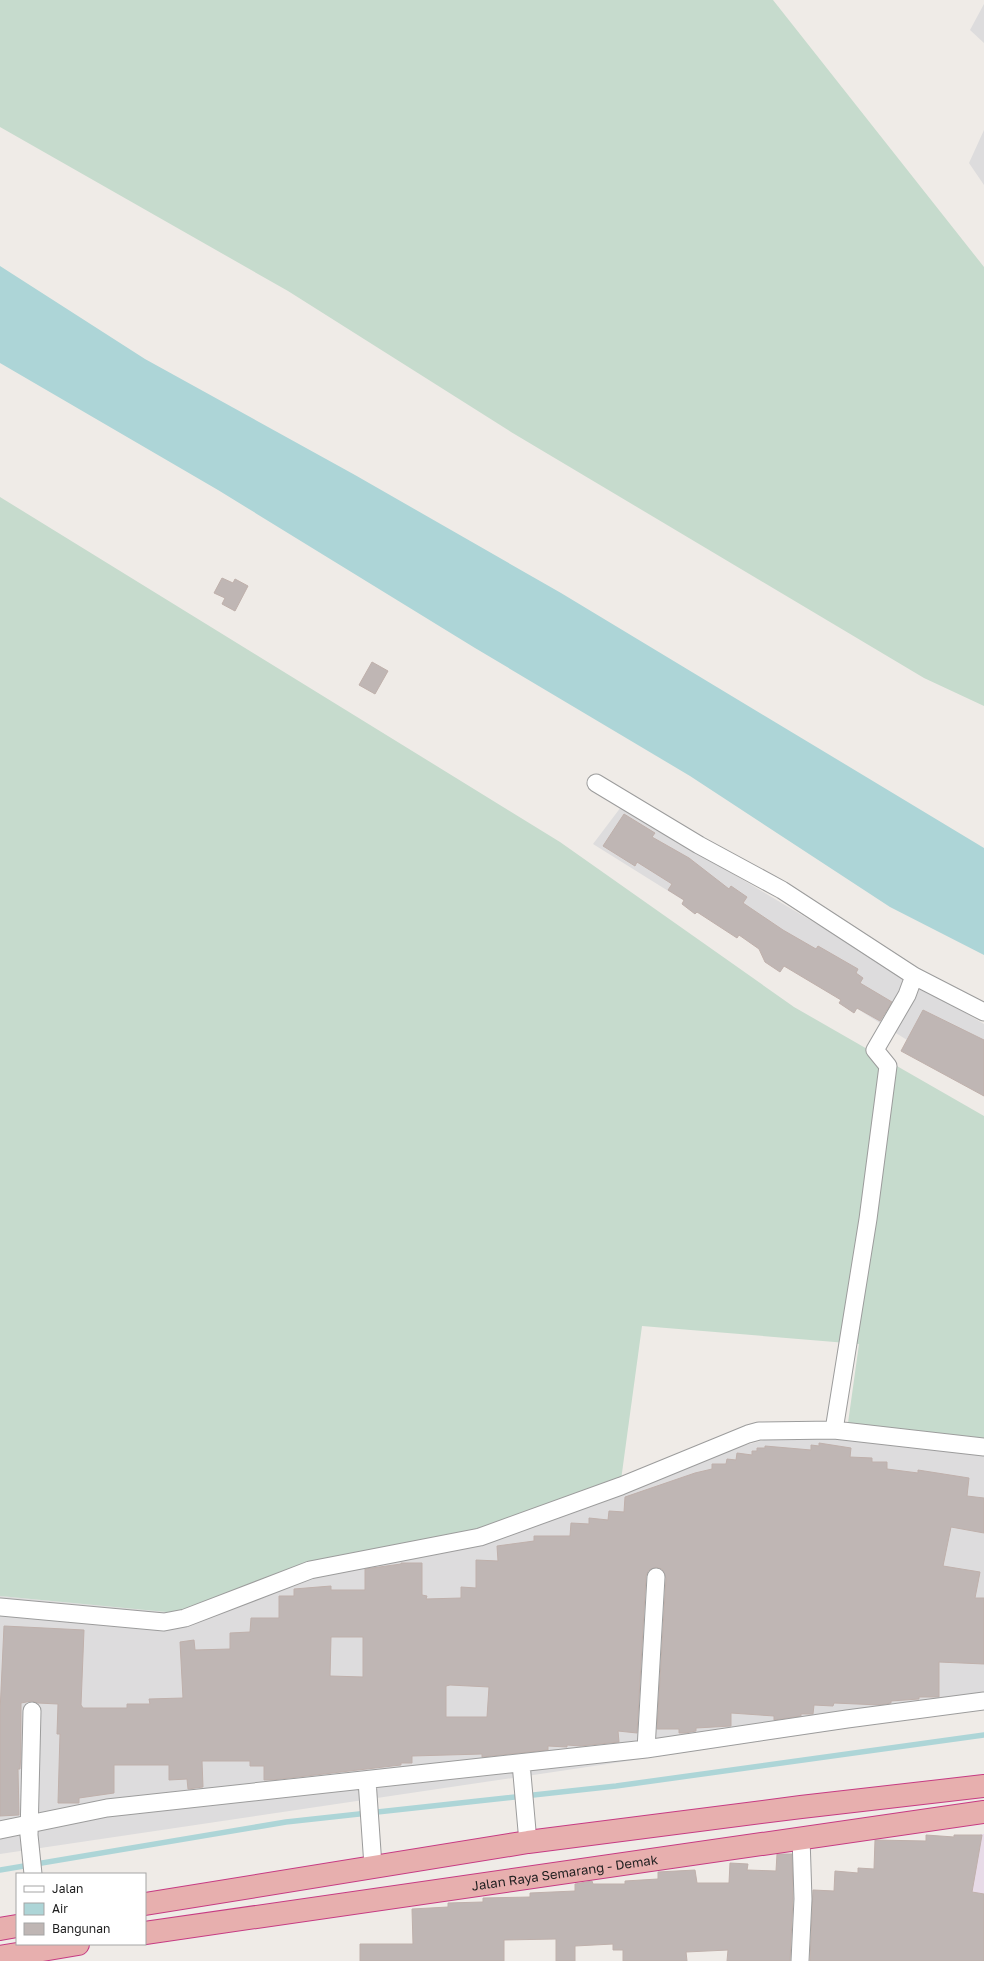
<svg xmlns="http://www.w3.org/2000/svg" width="984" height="1961" font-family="'Golos Text',sans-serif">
<rect width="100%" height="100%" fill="#efebe7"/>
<path fill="#dddcdd" d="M984 4V43L970 30Z
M984 130V185L969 163Z
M621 807 984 1024V1088L593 844Z
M819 1435 984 1454V1708L0 1854V1596L187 1614 621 1480 764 1440Z"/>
<path fill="#e7dae7" d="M980 1834H984V1961H963Z"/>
<path fill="#c6dbcd" d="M0 0H773L984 267V706L924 678 511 432 288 291 0 127Z
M0 497 560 842 794 1007 984 1116V1438L848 1423 859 1344 642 1326 621 1480 490 1531 312 1564 187 1614 0 1596Z"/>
<path fill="#add5d7" d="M0 266 145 359 355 475 561 593 984 848V955L890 907 690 776 475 648 218 490 0 363Z"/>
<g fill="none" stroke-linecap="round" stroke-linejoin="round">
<path stroke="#add5d7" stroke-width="5.5" d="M0 1870 286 1822 616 1786 984 1735"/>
</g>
<path fill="#bfb6b4" stroke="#bfb0ab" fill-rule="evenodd" d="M222 578 233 583 235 579 248 586 235 611 222 604 225 598 214 593Z
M372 662 388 671 375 694 359 685Z
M624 814 655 833 652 837 689 858 729 889 731 886 747 897 743 903 783 930 816 949 818 946 858 969 856 973 863 978 860 983 892 1002 880 1021 857 1008 854 1013 839 1003 841 1000 784 966 780 972 765 962 759 949 739 935 737 938 697 912 695 914 682 904 684 900 668 890 672 884 637 862 635 866 603 846Z
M923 1010 984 1040V1096L901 1051Z
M819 1443 851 1448 850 1457 872 1458V1462H887V1469L918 1473V1470L969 1478 967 1496 984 1498V1533L951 1527 943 1566 980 1572 975 1598H984V1664L939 1662V1697H919V1699L891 1701V1703L880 1705 834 1703 833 1706 814 1705 813 1714H801V1716L774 1720V1716L731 1713V1726L696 1728V1731L685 1733H679V1729H657L666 1578 662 1569 656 1567 648 1571 646 1576 637 1733 618 1731 619 1742 580 1746 567 1745V1747L548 1746V1750L482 1757V1754L412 1756V1763H401V1765L272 1780H264V1766H250V1761H202L203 1787 188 1789 187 1779 169 1780V1765H114V1793L79 1798V1803H58L60 1734H57L58 1704 38 1703 32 1701 21 1703V1754L20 1769H18L19 1815 0 1816V1712L4 1626 84 1630 81 1705 83 1708H127V1704H150L149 1699 183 1698 180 1642 194 1640 195 1650 230 1649V1633L250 1632 251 1618H279V1596H294V1589L331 1586V1590H365V1569L401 1564V1563H422V1595L427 1596 426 1599 461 1598V1587L476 1588V1560L498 1561 497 1546 534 1541V1536H570L571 1523 589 1524V1518L608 1520 609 1511 624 1512 625 1497 695 1473 712 1469V1464H726L727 1459 736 1460 737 1453 752 1455V1451H757V1448H765V1446L811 1450V1445L819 1446ZM331 1637H363V1677L330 1676ZM450 1685 489 1687 487 1717H446V1686Z
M926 1835 954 1837V1835H982L972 1892 984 1894V1961H810L813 1890 834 1891 835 1871 858 1873V1868L874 1869 875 1840 926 1841Z
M777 1854H792L793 1899 790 1961H727L728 1950 686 1952 687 1961H623V1950H613V1944L575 1946V1961H556V1939L504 1940V1961H360V1944H413L412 1909 448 1907V1903L483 1902V1898L530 1897V1893L575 1891V1884L592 1881 593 1884H625V1881L658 1879V1872L695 1870 697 1883H729L730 1863 748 1864 747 1870 776 1871Z"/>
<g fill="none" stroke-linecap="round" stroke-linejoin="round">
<g stroke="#9c9c9c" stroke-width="19">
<path id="minor" d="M596 783 699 845 782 890 914 976 984 1012
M914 976 907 995 875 1050 888 1066 868 1219 834 1430 984 1447
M0 1607 164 1622 185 1618 310 1570 480 1537 621 1486 748 1434 759 1431 834 1430
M32 1711 29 1835 33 1874
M646 1749 656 1577
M521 1763 528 1842
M367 1780 373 1866
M0 1830 107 1808 646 1749 847 1719 984 1701
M800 1961 803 1899 801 1837"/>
</g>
<g stroke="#c63b83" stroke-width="24">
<g id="trunk">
<path d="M145 1904 528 1842 801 1807 984 1786"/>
<path d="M0 1929 17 1926"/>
<path id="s1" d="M145 1933 984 1812"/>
<path d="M0 1957 78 1944"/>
</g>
</g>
<use href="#minor" stroke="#fff" stroke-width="17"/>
<use href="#trunk" stroke="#e7afae" stroke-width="22"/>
</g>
<g text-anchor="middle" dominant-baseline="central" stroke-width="4" stroke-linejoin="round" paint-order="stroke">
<g font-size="13" fill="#1f1f1f" stroke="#fff">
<text stroke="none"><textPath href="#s1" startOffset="424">Jalan Raya Semarang - Demak</textPath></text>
</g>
</g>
<rect x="16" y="1873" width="130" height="72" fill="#ffffff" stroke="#a5a5a5"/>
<rect x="24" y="1886" width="20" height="6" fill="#ffffff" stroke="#a5a5a5"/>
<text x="52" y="1893" font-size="12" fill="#1f1f1f">Jalan</text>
<rect x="24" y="1903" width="20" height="12" fill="#add5d7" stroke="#a5a5a5"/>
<text x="52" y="1913" font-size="12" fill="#1f1f1f">Air</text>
<rect x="24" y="1923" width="20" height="12" fill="#bfb6b4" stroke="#a5a5a5"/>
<text x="52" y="1933" font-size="12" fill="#1f1f1f">Bangunan</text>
</svg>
